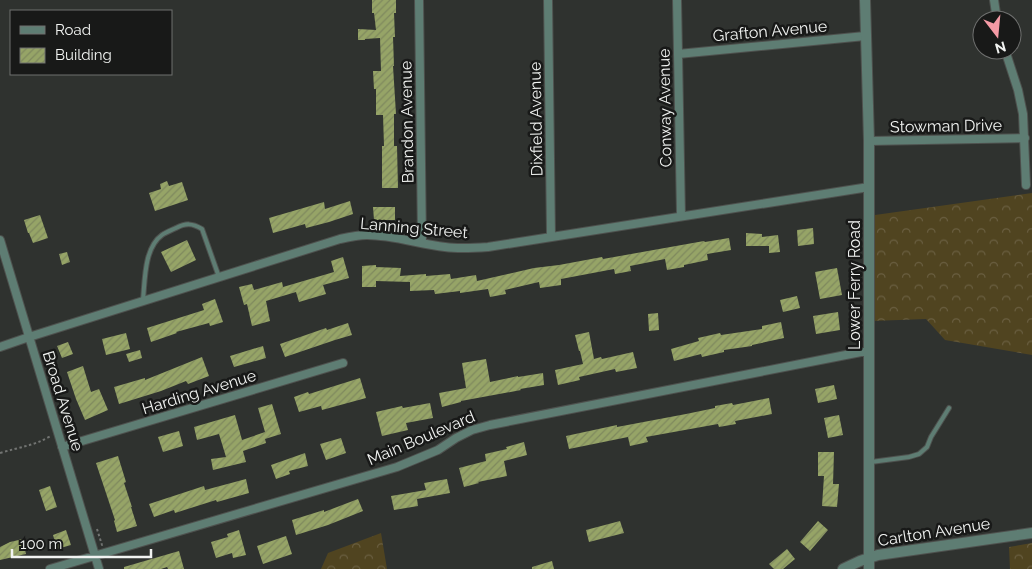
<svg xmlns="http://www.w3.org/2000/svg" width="1032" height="569" font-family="Raleway,sans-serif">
<defs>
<pattern id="forest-crowns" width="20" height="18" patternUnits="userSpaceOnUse" patternTransform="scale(1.25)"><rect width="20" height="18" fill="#504420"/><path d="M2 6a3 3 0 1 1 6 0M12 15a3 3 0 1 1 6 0" fill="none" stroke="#6a5f41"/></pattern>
<pattern id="building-hatch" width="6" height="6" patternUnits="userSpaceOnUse" patternTransform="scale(1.25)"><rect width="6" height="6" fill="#96a467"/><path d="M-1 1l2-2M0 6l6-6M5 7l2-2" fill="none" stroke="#7f895e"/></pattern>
</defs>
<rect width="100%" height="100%" fill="#2f322f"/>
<path fill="url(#forest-crowns)" d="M1032 193V355L945 340 926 319 872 321 875 215Z
M381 533 387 569H321L328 553Z
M1032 543V569H1010L1009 547Z"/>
<path fill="url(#building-hatch)" d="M372 0H396V13H394L395 37H393L394 66H393L396 114H394V146H397L398 188H382V146H384L383 115H376V89H374L373 71H381L380 38 365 39V40H358V29L376 30 374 13H372Z
M167 181 169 186 182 182 188 200 155 211 149 193 161 189 160 184Z
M350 201 353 214 329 222 306 228 305 224 273 233 269 218 324 202 325 209Z
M373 207H395V220H374Z
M40 215 48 238 33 243 29 233H28L24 220Z
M813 228 814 244 798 246 797 230Z
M746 233 762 234V237L778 235 780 252 769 253V246H746Z
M729 238 731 250 707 254 708 260 684 265V267L667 270 665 259 630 266 631 271 615 274 614 269 561 279V285L540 288 539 282 505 290 506 294 490 297 488 289 460 293V291L435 294 434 290 410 291V282L376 281V287H362V266L376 265V267L401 268 400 276 426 274V276L450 274 451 279 476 275 477 281 534 268 559 265 602 257 603 259 704 241 705 242Z
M187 240 196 260 171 272 161 252Z
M67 252 70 262 62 265 59 254Z
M343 257 349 278 323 285 326 294 299 302 296 292 266 301 270 321 252 326 247 304 244 305 239 287 252 284 254 290 282 282 283 287 334 272 331 261Z
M837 268 842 295 820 299 815 272Z
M797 296 800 308 783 312 780 300Z
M215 299 223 322 210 326 209 323 176 332 177 333 151 342 147 328 204 310 202 304Z
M838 312 840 330 816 334 813 316Z
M658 313 659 330 649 331 648 314Z
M781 322 784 338 752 345V346L724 350V352L702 357 701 354 674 361 671 349 699 341 698 338 720 333 721 335 762 329V326Z
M348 323 352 335 335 340 285 357 280 344 326 328 327 330Z
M589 332 594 359 601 357 602 359 633 352 637 368 616 372 615 369 579 377 580 380 558 385 555 370 583 364 580 351H579L575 335Z
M126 333 130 349 106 355 102 339Z
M68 342 73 354 62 358 57 346Z
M263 346 266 358 234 367 230 356Z
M140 350 142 358 129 362 126 354Z
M202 357 209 376 188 384 186 381 161 391 119 404 114 387 145 378V380Z
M486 359 490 382 518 376V377L543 373 544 385 520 389 521 390 461 401V402L442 407 439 393 466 388 462 363Z
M83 366 91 392 99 389 108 410 85 420 76 399 67 372Z
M360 378 366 398 322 410 321 406 299 412 294 397 308 392 309 394Z
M834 385 837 399 818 403 815 389Z
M769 398 772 414 735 421 736 424 719 427 718 424 646 437 648 442 630 446 628 437 569 449 566 436 617 425V427L686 414 715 408V406L732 403 733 405Z
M430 403 433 418 406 423 408 430 382 436 376 412 402 406 403 408Z
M272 404 281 434 265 439 266 443 243 451 246 462 213 470 211 459 226 457 219 434 197 440 194 427 235 415 242 440 265 432 258 408Z
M839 415 843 435 828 438 824 418Z
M179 431 183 446 163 452 158 437Z
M341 438 346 453 326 460 320 444Z
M524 442 527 455 504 461 507 476 478 482 479 483 464 487 459 468 486 461 485 454 507 449 506 447Z
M818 452H834L833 484H839L837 507 822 506 824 476H818Z
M305 453 308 466 289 471 290 474 276 479 271 465Z
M118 456 126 482 124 483 132 507H131L137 526 117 532 114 521 115 520 96 463Z
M246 479 249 493 217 502 216 500 175 513 174 510 154 517 149 504 204 486 205 490Z
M447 479 450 493 417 499 418 506 394 510 391 496 426 490 424 483Z
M50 486 57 507 46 511 39 490Z
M358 499 363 511 328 525 296 535 292 520 324 510V512Z
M620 521 624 533 589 542 586 530Z
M818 521 828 530 810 551 800 542Z
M66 530 71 545 57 549 53 535Z
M239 530 246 555 233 558 232 553 216 558 211 542 228 537 227 534Z
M286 536 292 554 263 564 257 546Z
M23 539 26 554 0 560V547L10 542Z
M787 549 795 559 783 569H774L769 564Z
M179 551 184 569H168L167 567 161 569H124V567Z
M552 561 554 569H532V567Z"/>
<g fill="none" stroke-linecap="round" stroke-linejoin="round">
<g stroke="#4e514e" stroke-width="6">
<path id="service" d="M143 300C145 280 144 248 162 235 166 232 172 230 176 228 186 223 192 223 202 229L219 277
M871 462 909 457 919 454 927 447 931 437 949 408"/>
</g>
<g stroke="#4e514e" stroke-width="10">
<path id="minor" d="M419 0 422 243
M548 0 551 237
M677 0 681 216
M994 0 997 20
M1005 50 1018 90 1023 114 1026 185
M678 54 865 36
M869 141 1025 138
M0 240 99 569
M0 347 29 337 340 239C349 237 358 235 367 235 393 235 419 244 445 247 459 249 474 248 488 247L869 187
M62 447 343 363
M50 569 397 467 438 450 456 438 472 430 490 425 861 352H869"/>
</g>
<g stroke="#4e514e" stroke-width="12">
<path id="tertiary" d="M865 0 869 141V569
M843 569 860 561 878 555 1032 533"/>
</g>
<path stroke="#727472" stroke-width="2" stroke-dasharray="2.5 2.5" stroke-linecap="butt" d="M0 453C20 447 33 446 51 436
M97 529 102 545H103"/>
<use href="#service" stroke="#5e7d73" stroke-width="4"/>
<use href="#minor" stroke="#5e7d73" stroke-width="8"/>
<use href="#tertiary" stroke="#5e7d73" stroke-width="10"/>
</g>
<g text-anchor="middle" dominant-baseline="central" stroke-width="5" stroke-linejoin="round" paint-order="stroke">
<g font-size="16" fill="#f1f3f1" stroke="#181918">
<text transform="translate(770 31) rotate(-5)">Grafton Avenue</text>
<text transform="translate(665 108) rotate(-91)">Conway Avenue</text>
<text transform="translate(536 119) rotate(-91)">Dixfield Avenue</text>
<text transform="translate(407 122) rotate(-91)">Brandon Avenue</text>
<text transform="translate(946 126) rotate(-1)">Stowman Drive</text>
<text transform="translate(414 228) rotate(5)">Lanning Street</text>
<text transform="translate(854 285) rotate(-90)">Lower Ferry Road</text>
<text transform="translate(199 392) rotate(-17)">Harding Avenue</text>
<text transform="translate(63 401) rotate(73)">Broad Avenue</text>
<text transform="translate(421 438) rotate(-23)">Main Boulevard</text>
<text transform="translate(934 532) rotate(-9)">Carlton Avenue</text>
</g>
</g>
<rect x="10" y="10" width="162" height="65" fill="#181918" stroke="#6f706f"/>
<rect x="20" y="26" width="25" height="8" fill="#5e7d73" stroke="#6f706f"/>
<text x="55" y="35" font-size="15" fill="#f1f3f1">Road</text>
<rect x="20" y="48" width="25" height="15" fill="url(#building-hatch)" stroke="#6f706f"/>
<text x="55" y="60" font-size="15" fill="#f1f3f1">Building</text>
<g transform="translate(997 35) rotate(164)"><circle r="24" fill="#181918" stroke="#6f706f"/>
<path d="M0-4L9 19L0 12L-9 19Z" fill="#f49aa5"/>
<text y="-8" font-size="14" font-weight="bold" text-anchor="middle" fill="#f1f3f1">N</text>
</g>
<path d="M12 549v8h139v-8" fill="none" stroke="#f1f3f1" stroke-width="2.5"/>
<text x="20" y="549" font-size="15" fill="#f1f3f1" stroke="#181918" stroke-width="4" paint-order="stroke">100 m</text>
</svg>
